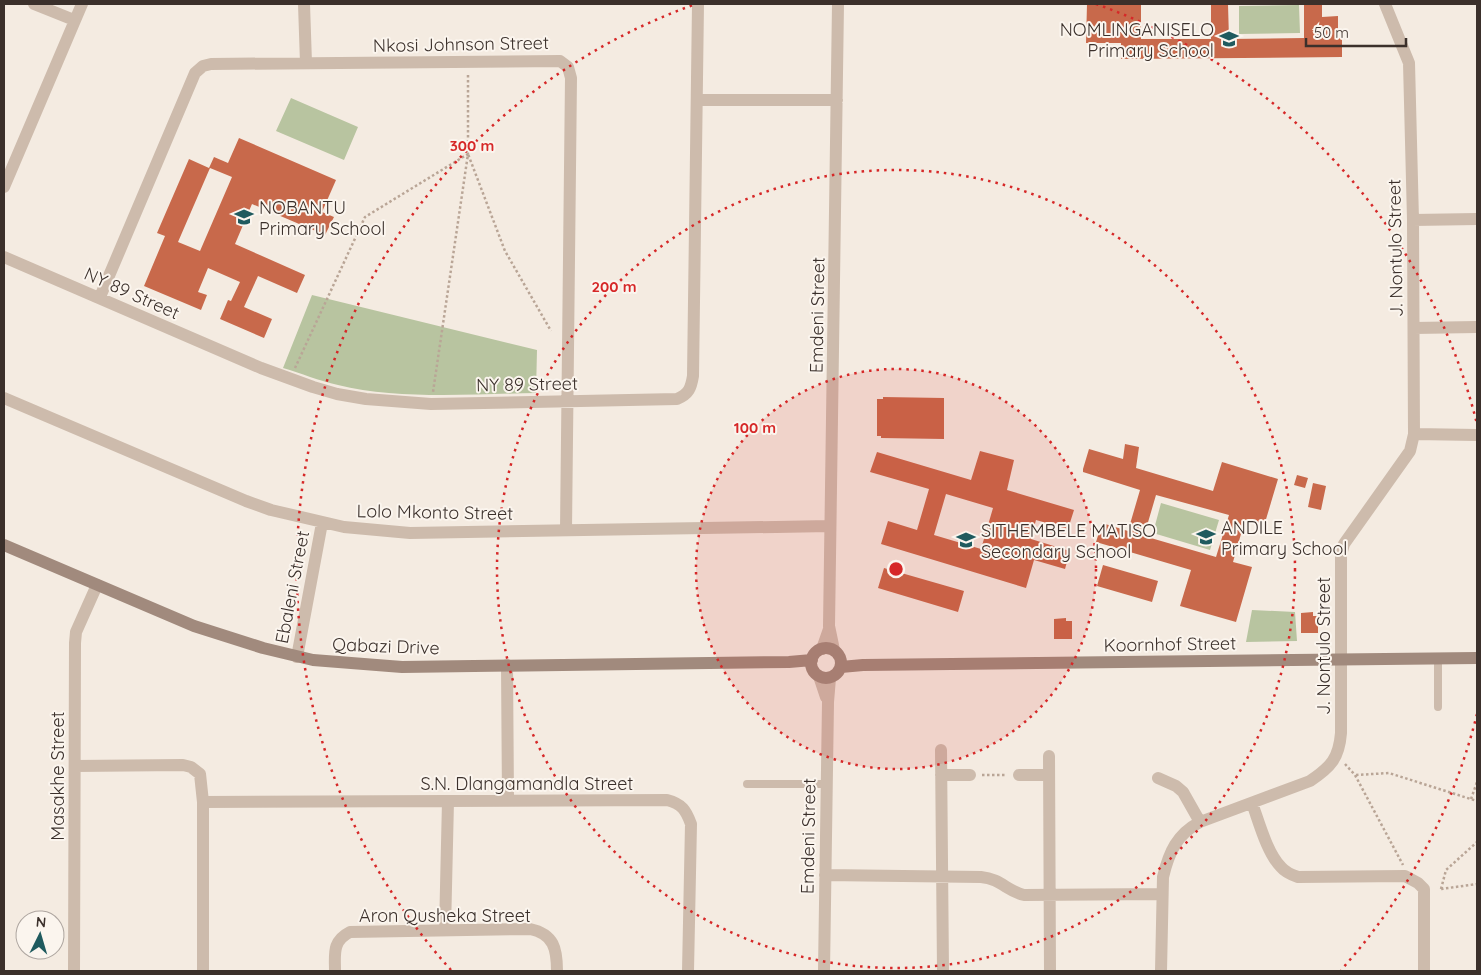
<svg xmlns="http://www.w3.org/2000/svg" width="1481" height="975" font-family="Quicksand,sans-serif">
<rect width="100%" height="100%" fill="#f4ebe1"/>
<path fill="#b8c4a0" d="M1299 5 1300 33 1239 34V6Z
M291 98 358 127 344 160 276 131Z
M312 295 537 350 536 393C474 394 398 400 338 385 319 381 301 373 283 368Z
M1161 503 1219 520 1210 550 1153 533Z
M1252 610 1295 612 1297 641 1246 642Z"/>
<path fill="#c8694b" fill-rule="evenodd" d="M1087 4H1141V39H1211V4H1228L1229 39 1304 38V4H1322V17L1338 16V38H1342V57L1121 59V43H1086Z
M239 138 336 180 322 212 334 217 325 235 252 204 235 244 305 275 297 293 258 276 244 307 272 319 264 338 220 319 228 300 231 301 240 282 208 268 198 292 207 295 201 310 144 286 165 236 157 233 189 159 209 168 214 157 228 163ZM210 168 232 177 200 251 178 242Z
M883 397 944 398V439L881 438V436H877V399H883Z
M1125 444 1139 447 1136 468 1213 491 1222 462 1278 479 1264 526 1245 520 1233 562 1252 567 1236 622 1180 606 1191 570 1096 542 1102 523 1128 531 1140 490 1083 472V469L1089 449 1123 459ZM1156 495 1229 515 1216 557 1144 536Z
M980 451 1014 460 1007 490 1074 510 1068 529 1036 520 1031 539 1070 551 1065 569 1034 560 1026 588 881 544 888 521 917 530 929 489 870 472 877 452 971 480ZM946 494 993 508 981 549 934 535Z
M1297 475 1308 478 1305 488 1294 485Z
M1313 483 1326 486 1321 510 1308 507Z
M1103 565 1158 581 1152 602 1097 586Z
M884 568 964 591 958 612 878 588Z
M1313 612V616H1318V633H1301V613Z
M1066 618V621H1072V639H1054V619Z"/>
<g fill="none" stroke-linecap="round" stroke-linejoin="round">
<path stroke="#b9a596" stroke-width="2.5" stroke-dasharray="2.5 2.5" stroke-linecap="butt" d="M468 75V154L505 251 551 331
M295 368 365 217 468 154 433 392
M1345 764 1355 775 1403 865
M982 775H1006
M1356 775 1389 773 1477 801
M1471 799 1477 782
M1441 889 1446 870 1477 842
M1441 889 1477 884"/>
<path stroke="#cdbbac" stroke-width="8" d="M1438 707V659
M747 784H827"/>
<path stroke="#cdbbac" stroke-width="12" d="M34 4 74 20
M304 4 306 63
M697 100H837
M4 187 82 4
M1413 220 1477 219
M4 257 261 368 313 387 337 394 366 399 431 404 677 399C689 394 691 388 693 376L698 4
M100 297 195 73 203 66 211 64 560 61 568 67 571 78 566 530
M1414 328 1477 327
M4 398 246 501 271 510 344 527 410 533 830 526
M1414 434 1477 435
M822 649 829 629
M834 650 829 626 838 4
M297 657 322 523
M507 665 508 800
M819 676 826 697
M941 750 943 971
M1049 756 1050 971
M75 766 183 765 191 767 200 774 203 802V971
M941 775H970
M1019 775H1049
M1158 778 1176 786 1183 792 1200 822
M203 802 667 800C682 804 686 810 691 824L688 971
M1252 803C1259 822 1267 853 1281 867 1285 872 1292 875 1298 877L1405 876 1418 883 1424 889V971
M825 875 981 877C1001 879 1007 891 1024 895L1161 894
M445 930 448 801
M74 971 75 643 76 632 97 585
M335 971C335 954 332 941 350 932L530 929C554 934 557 949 557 971
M824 971 828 702 830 678
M1161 971 1163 877C1169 852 1177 834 1200 822L1310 781C1331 767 1339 758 1341 733V555L1344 544 1410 451 1414 434 1413 220 1409 63 1385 4"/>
<path stroke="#a18a7d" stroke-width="12" d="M4 545 194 626 263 648 313 660 402 667 789 662 812 660
M811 663a15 15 0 1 1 30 0a15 15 0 1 1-30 0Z
M841 667 863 665 1477 658"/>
</g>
<circle cx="896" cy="569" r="200" fill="#d62828" fill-opacity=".12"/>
<g fill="none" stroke="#d62828" stroke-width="2.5" stroke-dasharray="2.5 5">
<circle cx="896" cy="569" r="200"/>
<circle cx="896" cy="569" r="399"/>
<path d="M1477 714A599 599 0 0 1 1341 970M451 970A599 599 0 0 1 696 4M1096 4A599 599 0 0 1 1477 424"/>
</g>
<defs>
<g id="school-bare" transform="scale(1.5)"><path d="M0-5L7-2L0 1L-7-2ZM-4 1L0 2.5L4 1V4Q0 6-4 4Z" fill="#1f5a5e" stroke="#fbf5ee" stroke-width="2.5" paint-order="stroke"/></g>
</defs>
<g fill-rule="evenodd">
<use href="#school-bare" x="1229" y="39"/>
<use href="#school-bare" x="244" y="217"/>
<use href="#school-bare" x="1206" y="537"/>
<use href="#school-bare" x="966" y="540"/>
</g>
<g text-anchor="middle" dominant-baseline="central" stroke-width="4" stroke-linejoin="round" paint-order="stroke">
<g font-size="18" fill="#3b302b" stroke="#fbf5ee" text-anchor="start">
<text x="1214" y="29" text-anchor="end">NOMLINGANISELO<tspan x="1214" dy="21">Primary School</tspan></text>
<text x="259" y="207">NOBANTU<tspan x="259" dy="21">Primary School</tspan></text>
<text x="1221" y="527">ANDILE<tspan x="1221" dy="21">Primary School</tspan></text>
<text x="981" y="530">SITHEMBELE MATISO<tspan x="981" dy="21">Secondary School</tspan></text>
</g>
<g font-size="18" fill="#3b302b" stroke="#fbf5ee">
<text transform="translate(461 44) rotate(-1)">Nkosi Johnson Street</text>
<text transform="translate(1395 248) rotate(-91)">J. Nontulo Street</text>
<text transform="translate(132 293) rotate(24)">NY 89 Street</text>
<text transform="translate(817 315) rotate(-89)">Emdeni Street</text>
<text transform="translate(527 384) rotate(-1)">NY 89 Street</text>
<text transform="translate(435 512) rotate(1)">Lolo Mkonto Street</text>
<text transform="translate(292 587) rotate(-79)">Ebaleni Street</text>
<text transform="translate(1170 644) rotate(-1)">Koornhof Street</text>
<text transform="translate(386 646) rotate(2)">Qabazi Drive</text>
<text transform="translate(1323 646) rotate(-90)">J. Nontulo Street</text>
<text transform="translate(57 776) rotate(-90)">Masakhe Street</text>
<text x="527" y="783">S.N. Dlangamandla Street</text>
<text transform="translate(808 836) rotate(-89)">Emdeni Street</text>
<text x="445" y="915">Aron Qusheka Street</text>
</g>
</g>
<circle cx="896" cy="569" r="8" fill="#d62828" stroke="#fbf5ee" stroke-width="2.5"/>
<g font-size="15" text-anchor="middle" font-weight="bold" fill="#d62828" stroke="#fbf5ee" stroke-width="4" stroke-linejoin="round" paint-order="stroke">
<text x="472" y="151">300 m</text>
<text x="614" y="292">200 m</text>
<text x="755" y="433">100 m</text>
</g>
<rect width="1481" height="975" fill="none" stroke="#3b302b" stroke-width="10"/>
<g transform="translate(40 935) rotate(5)"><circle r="24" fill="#fbf5ee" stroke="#aea6a0"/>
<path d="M0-4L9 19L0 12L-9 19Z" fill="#1f5a5e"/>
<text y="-8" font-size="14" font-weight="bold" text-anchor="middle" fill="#3b302b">N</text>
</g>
<path d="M1306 38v8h100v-8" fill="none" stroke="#3b302b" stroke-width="2.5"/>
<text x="1314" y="38" font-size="15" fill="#3b302b" stroke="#fbf5ee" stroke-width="4" paint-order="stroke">50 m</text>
</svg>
